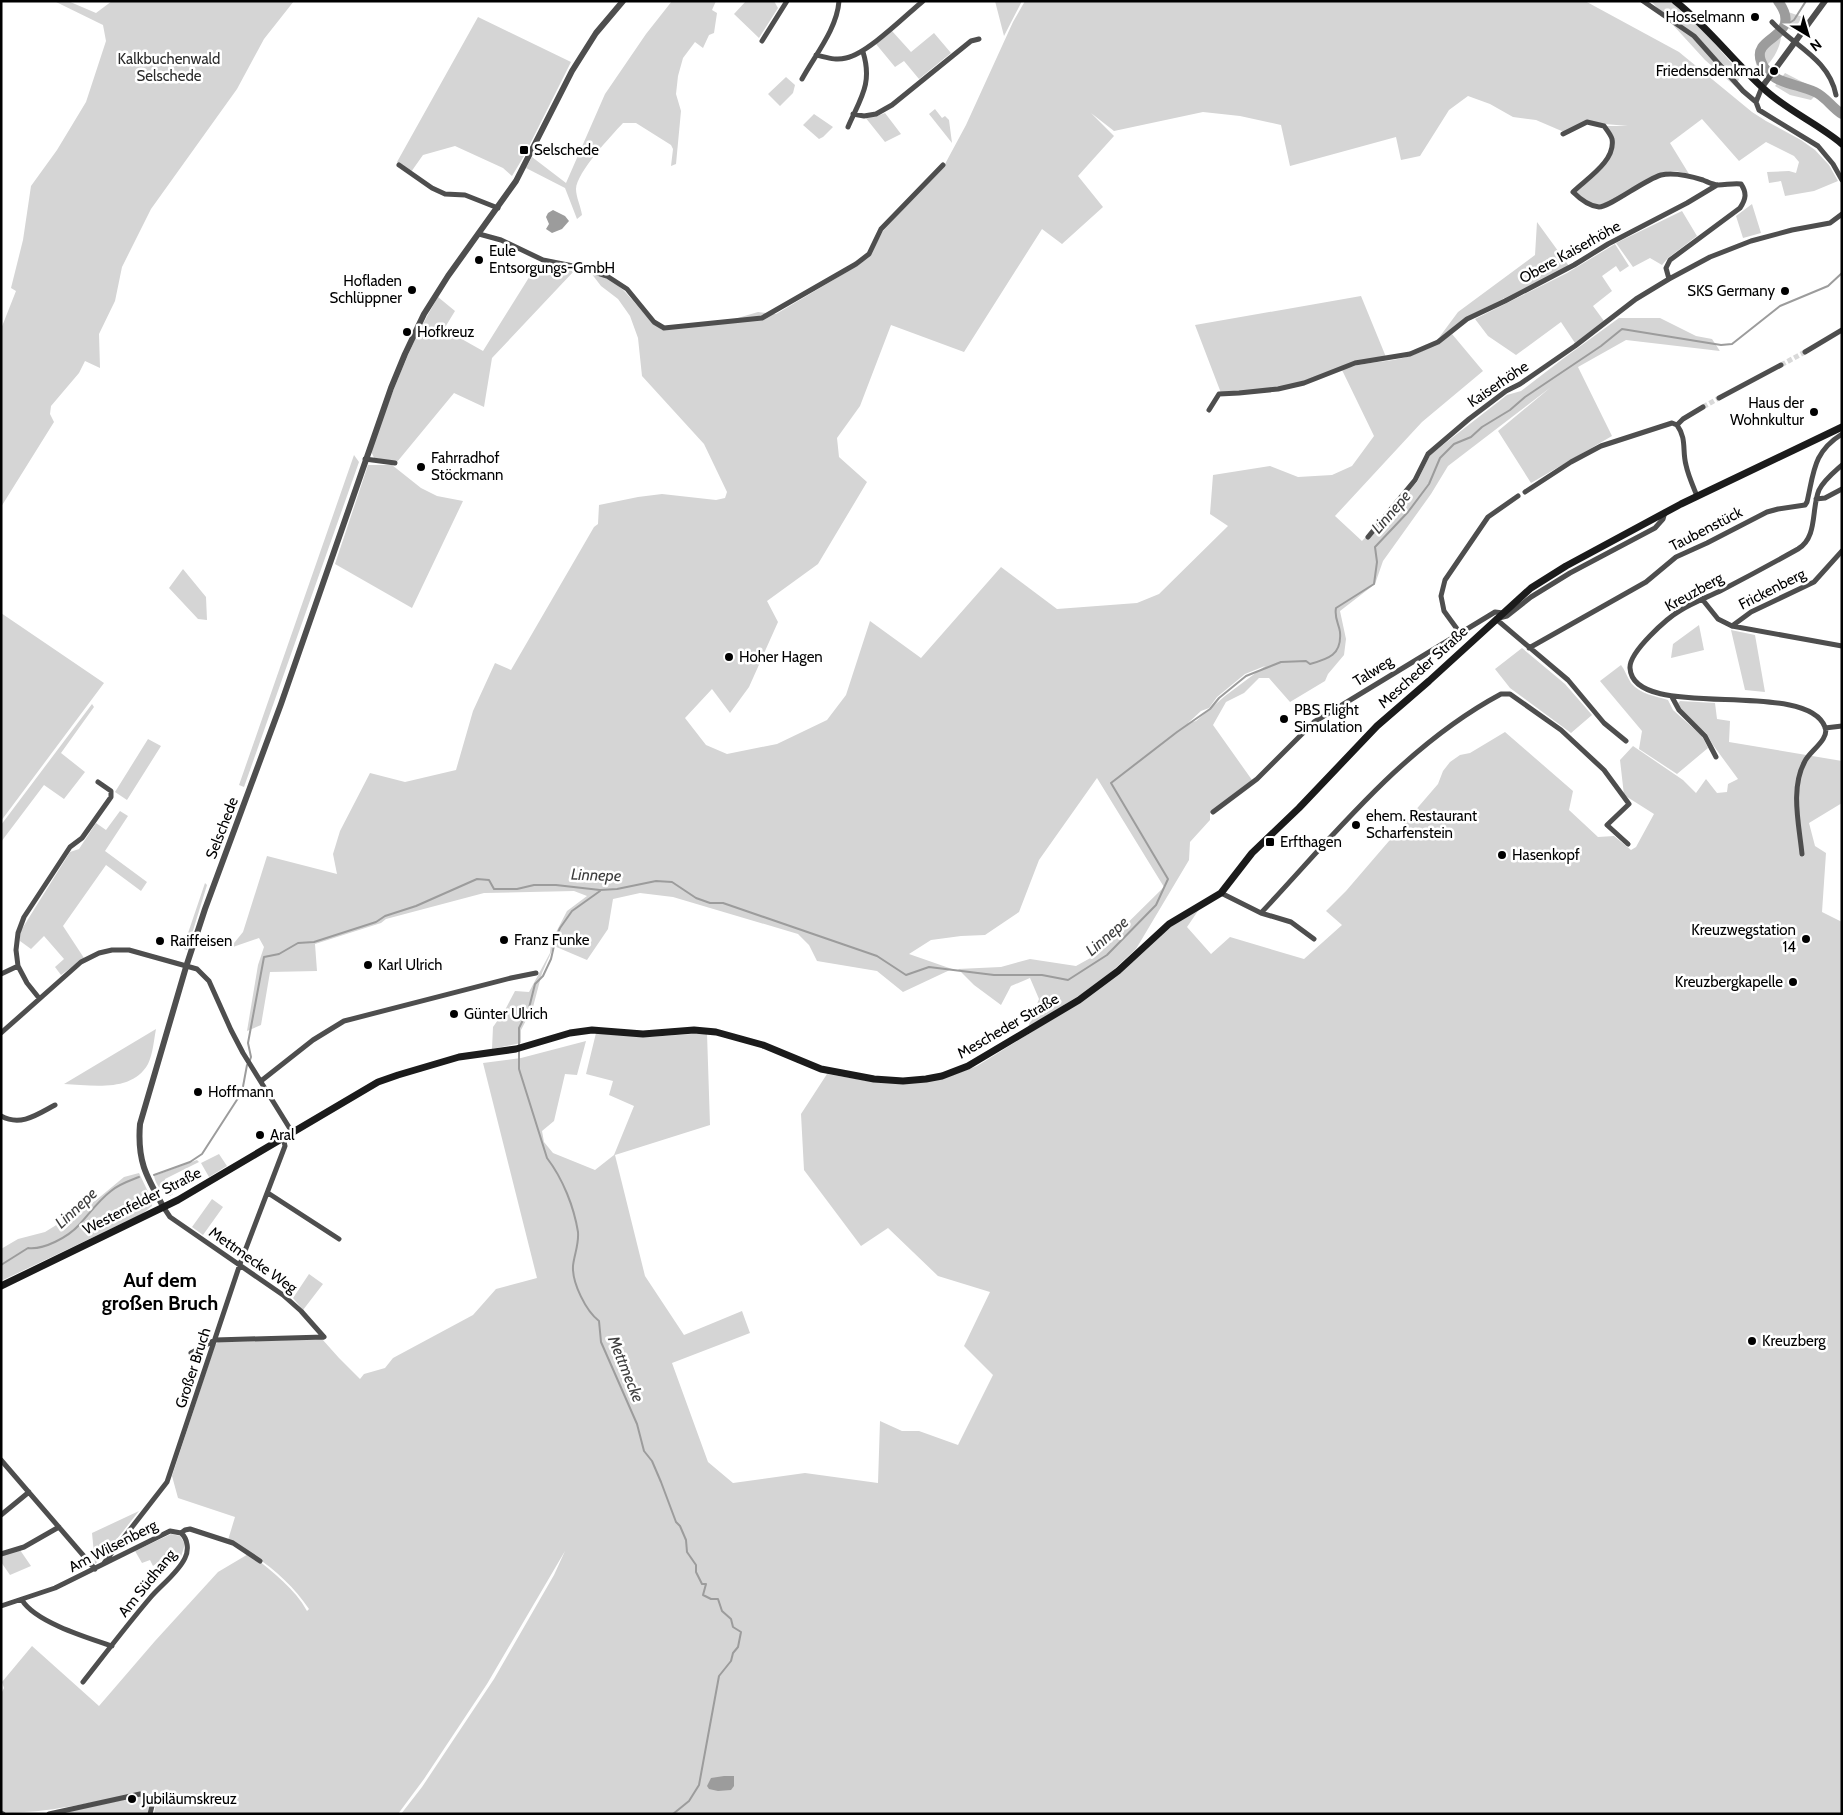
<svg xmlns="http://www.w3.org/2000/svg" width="1843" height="1815" font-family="Cabin,sans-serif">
<rect width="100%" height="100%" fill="#fff"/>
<path fill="#d5d5d5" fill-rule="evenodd" d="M54 1H68L96 13 112 1H294L264 39 237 89 151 209 122 267 115 301 99 334 100 368 85 361 79 373 51 406 50 414 54 422 1 507V329L16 291 11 288 23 240 31 186 57 150 86 102 106 41 103 25Z
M672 1H716L712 10 717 13 714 33 709 35 703 48 695 42 683 58 678 76 676 94 681 111 676 164 671 166 673 149 671 145 636 123H623C611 136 577 172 576 189 576 197 581 207 582 215L577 219 565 188 526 168 532 157 566 183 605 94 646 34Z
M746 1H774L778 8 759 38 734 14Z
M995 1H1022L1004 36Z
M1025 1H1585L1679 52 1752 112 1766 121 1801 140 1815 150 1829 165 1838 181 1814 191 1785 196 1781 181 1769 183 1767 172 1789 171 1796 173 1799 162 1794 156 1766 142 1739 161 1702 119 1670 143 1689 174C1684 173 1678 171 1673 171 1647 172 1612 207 1595 205 1587 203 1581 197 1575 193L1611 156C1617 145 1611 137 1606 126H1628L1605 124 1589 121 1564 132 1536 120 1513 117 1490 104 1468 96 1449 110 1420 156 1401 160 1396 137 1290 166 1281 125 1240 116 1203 112 1114 131 1091 113 1114 136 1078 176 1103 207 1062 244 1042 229 964 352 891 325 860 406 837 438 839 457 867 482 818 564 767 601 778 622 749 687 730 713 712 689 685 718 706 745 727 754 777 744 827 720 846 695 870 621 921 658 1001 567 1057 609 1137 603 1159 594 1228 526 1210 514 1213 475 1270 466 1298 477 1332 475 1352 466 1374 436 1342 370C1364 361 1388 363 1410 356 1425 351 1439 343 1452 334L1483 371 1422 422 1335 516 1362 541 1417 482 1430 455 1507 395 1521 391 1564 358 1619 318H1660L1696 336 1712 339 1720 351 1626 340 1578 367 1612 436 1531 483 1498 431 1551 387 1448 466 1431 494 1383 561 1375 584 1340 611 1346 639 1344 655 1328 674 1325 681 1290 702 1269 678H1259L1244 693 1226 702 1213 725 1252 780 1210 813V820L1190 842 1189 860 1136 949 1110 973 1085 992 1028 1027 1039 999 1030 978 1011 986 1001 1005 974 985 958 969 1001 967 1030 959 1076 966 1094 956 1164 887 1097 778 1039 860 1019 912 985 935 961 936 931 940 909 954 952 969 903 992 877 971 817 961 809 945 798 934 673 897 640 893 613 899 608 929 587 960 554 946 542 973 533 1007 521 1030V1043L492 1049 493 1027 505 1010 515 991 529 992 550 953 551 942 567 911 587 896 574 891 484 893 386 919 381 923 315 944 317 971 270 972 261 1025 247 1031 258 965 264 947 259 938 230 948 243 932 267 856 337 874 333 854 340 831 370 773 405 782 456 770 473 711 495 663 511 670 594 527 598 524 599 505 638 497 662 494 716 500 725 498 727 492 704 444 642 376 638 338 630 316 618 299 601 286 591 273C624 277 637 313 662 330L731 320 758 312 776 314 857 266 869 257 883 231 945 164 966 125 1013 22ZM1265 666 1225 696 1196 721 1188 723 1201 711 1209 708 1217 697 1245 674Z
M1651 1H1670L1701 28 1741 74 1736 87 1705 60Z
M1775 1H1780L1788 12 1803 17 1793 30 1789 29 1780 22C1781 13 1781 8 1775 1Z
M478 17 571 62 524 156 512 176 503 168 455 146 423 155 411 172 397 162Z
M1774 30 1781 36C1781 47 1770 68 1758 70 1750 48 1759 45 1774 30Z
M892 31 911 52 934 33 951 53 919 79 904 61 895 67 876 44Z
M1785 73 1826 94 1832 101 1829 109 1815 96 1811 100 1790 95 1775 86Z
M786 77 795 85 793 93 780 106 768 94Z
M935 109 942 118 945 116 949 120 952 143 929 114Z
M885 113 901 134 885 142 865 117 877 116Z
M814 114 833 127 823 137 819 139 803 125Z
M1752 204 1761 233 1743 238 1736 216Z
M1682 211 1697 236 1668 258 1662 265 1650 258 1633 267 1616 243Z
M1537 222 1569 266 1467 317 1438 339 1458 312 1535 255Z
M1615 244 1629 266 1620 272 1616 266 1602 276 1612 291 1593 306 1604 321 1575 343 1561 322 1516 355 1488 336 1475 319 1567 273Z
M538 263 574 271 492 358 484 407 454 393 397 462 374 458 371 451C390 398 409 345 438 297L455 311 444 329 483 351Z
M1361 296 1386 357C1353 359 1325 375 1294 384 1271 391 1245 391 1221 393L1195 325Z
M354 455 359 462 244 787 239 785Z
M368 465H392L421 488 437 496 463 501 412 608 335 564Z
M183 569 206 597 207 620 198 619 169 588Z
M1 613 104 683 1 821Z
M1699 625 1704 650 1671 658 1673 644Z
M1731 630 1755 635 1765 692 1745 690Z
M1522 648 1565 684 1592 715 1571 733 1510 688 1495 669Z
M1621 665C1625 670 1627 677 1631 683 1640 694 1655 696 1668 700L1673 710 1702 736 1708 748 1677 774 1639 749 1642 731 1600 681Z
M1680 701 1715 703 1717 719 1730 721 1729 742 1842 761V803L1809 823 1815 846 1826 853 1822 912 1842 922V1814H401L422 1787 494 1679 554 1575 565 1551 487 1684 424 1779 398 1814H154L156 1802 149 1794 143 1792C101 1800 43 1815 1 1812V1694L4 1688 2 1682 32 1646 99 1706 155 1641 218 1572 250 1553C270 1571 294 1587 307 1611L309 1609C290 1580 259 1556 228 1540L235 1517 178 1498 172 1476 215 1345 218 1342 322 1339 339 1358 360 1379 364 1374 385 1368 393 1358 473 1315 496 1289 537 1278 483 1063 521 1058 586 1041 577 1075 565 1074 554 1121 542 1131 544 1142 553 1153 595 1170 614 1155 634 1106 609 1095 613 1081 586 1074 596 1033 649 1037 707 1033 710 1125 615 1155 645 1276 684 1335 742 1311 750 1333 672 1363 708 1462 733 1483 805 1473 878 1483 880 1421 902 1431H919L958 1445 993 1375 964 1346 990 1292 938 1276 888 1228 861 1246 804 1170 801 1114 827 1074 868 1081 953 1075 977 1066 1088 997 1167 929 1200 908 1187 927 1211 954 1230 937 1304 959 1342 925 1326 911 1346 891 1438 784 1443 771 1450 762 1460 755 1470 753 1505 732 1573 791 1569 810 1598 837 1614 836 1631 850 1636 847 1654 814 1624 795 1620 760 1633 746 1683 780 1696 793 1706 779 1717 793 1727 792 1728 784 1738 779 1713 745 1707 734 1679 708 1678 703Z
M92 704 94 707 61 753 85 772 64 799 44 785 1 842V825Z
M148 739 161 746 127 800 115 792Z
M120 811 128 816 105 851 147 882 141 891 106 865 63 926 84 958 61 975 55 967 64 959 44 936 31 949 20 941V932L70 852 79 849 96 823 106 830Z
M205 883 207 885 187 950 184 949 186 939Z
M156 1029C154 1039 153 1054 148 1064 132 1093 91 1085 64 1084Z
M219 1154 227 1166 209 1177 201 1163Z
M197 1160 199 1162 165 1179 164 1187 173 1194 170 1196C162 1191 156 1186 154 1176Z
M139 1173 152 1200V1206L142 1214 1 1281V1249L18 1239 45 1232 95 1201 124 1177Z
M212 1199 223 1207 203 1235 192 1227Z
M309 1274 323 1284 303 1310 293 1298Z
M139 1511 102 1558 95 1564 92 1533Z
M171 1534 180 1536 185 1544 180 1560 169 1554 153 1566 150 1560 142 1563 135 1551Z
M20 1550 31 1566 10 1575 1 1562V1556Z
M141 1796C150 1800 151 1805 148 1814H57Z"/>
<path fill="#9c9c9c" d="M553 210 565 216 569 221 562 229 552 233 546 229 549 224 546 217 548 213Z
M724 1776H734V1786L731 1790 718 1791 709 1789 707 1786 711 1778Z"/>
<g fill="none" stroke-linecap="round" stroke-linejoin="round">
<path stroke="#9c9c9c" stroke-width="2" d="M1786 25 1794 20 1806 1
M519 1046V1028L529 1008 535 984 543 976 551 959 556 937 560 928 572 911 600 891
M519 1051V1069L547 1158C563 1179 574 1207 578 1232 579 1245 574 1255 573 1266 572 1283 586 1311 599 1321L601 1342 637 1424 644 1451 652 1461 661 1482 676 1522 680 1526 686 1540 687 1552 696 1565V1572L702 1584H706L703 1595 711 1599H718L722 1611 731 1619 733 1627 741 1632 738 1647 733 1653 731 1661 719 1676 699 1785 689 1801 673 1814
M250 1060 251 1057 248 1043 264 957 279 954 298 943 314 942 376 922 385 916 416 906 477 879 489 880 494 889H517L534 885H556L600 890 617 889 656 881 672 882 696 898 710 903H723L877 956 906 975 929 967 994 975H1042L1068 980 1107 955 1156 905 1168 879 1111 783 1177 732 1210 709 1219 698 1246 676 1281 662 1306 661 1310 664C1328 659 1342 655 1340 632 1339 624 1334 618 1336 608L1374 584 1377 562 1375 547 1408 512 1429 484 1440 458 1454 444 1471 437 1482 427 1510 410 1525 397 1601 346 1622 329 1721 345 1732 344 1780 306 1828 286 1842 273
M154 1175 190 1162 202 1154 242 1092 247 1065
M1 1265 28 1248C44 1250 68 1237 79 1225 90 1213 98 1201 111 1191 119 1184 129 1181 139 1177"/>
<path stroke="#9c9c9c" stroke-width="10" d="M1778 1C1805 38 1751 35 1761 61 1769 84 1796 83 1815 92 1826 97 1832 108 1842 114"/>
<path stroke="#d9d9d9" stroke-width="5" stroke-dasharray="5 2.5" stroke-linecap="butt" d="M1781 365 1805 352
M1703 407 1719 398"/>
<path stroke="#4e4e4e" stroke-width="5" d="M1643 1 1694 36 1743 91 1756 102
M1772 22C1794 46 1829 59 1836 95
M762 41 787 1
M816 55C826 57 835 61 846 58 867 54 905 16 923 1
M802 79C815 55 837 29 839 1
M1762 87 1756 102 1759 110 1818 146 1833 164 1842 180
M853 114 864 116 876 114 892 105 971 41 979 39
M848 127C860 99 873 84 863 52
M1563 134 1587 122 1604 126C1607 130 1611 135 1612 139 1616 161 1586 179 1573 192 1580 199 1588 206 1599 207 1610 207 1644 180 1661 175 1675 172 1690 176 1703 180 1708 182 1713 185 1718 185 1726 185 1733 183 1741 184 1747 193 1746 199 1740 208L1670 260 1666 268 1669 279
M399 165 432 188 445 194 465 195 498 208
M479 234 501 240 543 260 578 267 607 276 627 289 654 322 664 328 762 318 856 264 869 254 881 229 943 165
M1805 352 1842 330
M1719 398 1781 365
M1209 410 1219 394 1239 393 1278 389 1304 383 1355 363 1410 354 1438 342 1467 319 1505 301 1574 265 1608 244 1687 203 1717 185
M1677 425C1687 439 1682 450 1686 465 1688 475 1693 486 1697 496
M1677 425 1683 419 1703 407
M365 459 395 463
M1525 492 1571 462 1601 446 1672 423 1677 425
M1816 499 1825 498 1842 489
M1368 537 1415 480 1428 454 1469 419 1506 391 1520 384 1575 346 1636 299 1669 279 1710 257 1751 241 1792 230 1830 223 1842 214
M1702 599 1718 619 1732 626 1842 646
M1499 618 1507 616 1531 597 1570 573 1655 528 1663 519 1665 512
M1496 619 1568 680 1604 723 1626 741
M1732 626 1751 612 1814 582 1842 551
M1460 633 1444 611 1441 596 1445 580 1488 517 1518 496
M1529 648 1646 582 1676 557 1707 543 1767 512 1778 509 1805 505 1807 502C1814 472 1813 452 1842 434
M1672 697 1679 710 1705 736 1716 757
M1825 728 1842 726
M1213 812 1257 779 1314 722 1495 612 1503 613
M1802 854C1799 824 1790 788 1805 761 1810 751 1830 739 1825 727 1806 677 1633 723 1630 668 1629 652 1667 618 1681 610 1694 602 1708 597 1722 590 1747 577 1773 563 1798 549 1818 537 1811 509 1819 490 1824 480 1833 473 1842 465
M1221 893 1261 913 1291 922 1314 939
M1261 913C1335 834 1404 746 1501 694H1510L1561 730 1604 770 1629 804 1607 825 1628 844
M1 974 18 966
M39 998 27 983 18 966 16 950 18 933 24 917 70 847 82 838 111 797V791L98 782
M1 1033 81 962 99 953 112 950H129L197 969 209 981 231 1030 243 1053 292 1132
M261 1081 313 1040 344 1021 511 978 536 973
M1 1116C21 1127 38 1114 55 1105
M268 1193 339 1239
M164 1208 170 1217 283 1295 301 1311 324 1337
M191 1353 215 1340 324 1337
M1 1460 95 1569
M1 1515 29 1492
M1 1554 24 1547 59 1527
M104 1563 167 1482 240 1264 285 1146 283 1137
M22 1600C35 1622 88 1638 112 1646
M1 1606 55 1588 170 1531 181 1533 185 1530 190 1529 233 1543 260 1561
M83 1682C105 1654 127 1625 150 1598 161 1585 178 1573 185 1558 189 1550 188 1539 181 1533
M1 1813 3 1814
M49 1814 140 1794 148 1797 153 1802 150 1814"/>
<path stroke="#4e4e4e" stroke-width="6" d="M1762 87 1825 1
M164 1208C146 1176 137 1161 140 1124L186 967 205 909 281 704 391 388 405 354 424 314 448 276 516 181 572 71 596 33 623 1"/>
<path stroke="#1b1b1b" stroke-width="7" d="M1675 1C1708 27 1732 60 1763 88 1786 110 1817 123 1842 144
M1 1286 178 1200 378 1082 398 1075 459 1057 516 1049 570 1033 592 1030 643 1034 694 1030 716 1032 763 1045 821 1069 874 1079 903 1081 926 1079 942 1076 968 1066 1079 1000 1118 971 1169 924 1221 893 1252 853 1299 808 1377 726 1429 681 1531 588 1566 566 1681 504 1842 427"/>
</g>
<g fill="#000" stroke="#fff" stroke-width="2">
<circle cx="1755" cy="17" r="5"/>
<circle cx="1774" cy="71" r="5"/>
<rect x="519" y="145" width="10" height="10" rx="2.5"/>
<circle cx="479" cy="260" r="5"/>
<circle cx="412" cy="290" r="5"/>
<circle cx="1785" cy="291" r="5"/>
<circle cx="407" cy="332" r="5"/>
<circle cx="1814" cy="412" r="5"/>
<circle cx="421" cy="467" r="5"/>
<circle cx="729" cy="657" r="5"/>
<circle cx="1284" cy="719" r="5"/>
<circle cx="1356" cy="825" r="5"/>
<rect x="1265" y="837" width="10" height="10" rx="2.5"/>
<circle cx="1502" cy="855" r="5"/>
<circle cx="1806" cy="939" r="5"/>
<circle cx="504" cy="940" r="5"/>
<circle cx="160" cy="941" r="5"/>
<circle cx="368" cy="965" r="5"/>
<circle cx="1793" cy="982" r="5"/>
<circle cx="454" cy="1014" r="5"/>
<circle cx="198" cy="1092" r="5"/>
<circle cx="260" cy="1135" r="5"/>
<circle cx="1752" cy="1341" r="5"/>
<circle cx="132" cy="1799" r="5"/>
</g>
<g text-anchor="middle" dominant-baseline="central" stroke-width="5" stroke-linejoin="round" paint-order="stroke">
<g font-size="15" fill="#000" stroke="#fff" text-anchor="start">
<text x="1745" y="17" text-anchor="end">Hosselmann</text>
<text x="1764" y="71" text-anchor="end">Friedensdenkmal</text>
<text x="534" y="150">Selschede</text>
<text x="489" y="251">Eule<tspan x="489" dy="17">Entsorgungs-GmbH</tspan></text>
<text x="402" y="281" text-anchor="end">Hofladen<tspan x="402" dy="17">Schlüppner</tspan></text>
<text x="1775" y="291" text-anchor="end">SKS Germany</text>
<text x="417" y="332">Hofkreuz</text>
<text x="1804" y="403" text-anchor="end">Haus der<tspan x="1804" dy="17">Wohnkultur</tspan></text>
<text x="431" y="458">Fahrradhof<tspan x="431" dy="17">Stöckmann</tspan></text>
<text x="739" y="657">Hoher Hagen</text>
<text x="1294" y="710">PBS Flight<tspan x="1294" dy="17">Simulation</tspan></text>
<text x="1366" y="816">ehem. Restaurant<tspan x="1366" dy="17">Scharfenstein</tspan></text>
<text x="1280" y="842">Erfthagen</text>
<text x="1512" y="855">Hasenkopf</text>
<text x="1796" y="930" text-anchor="end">Kreuzwegstation<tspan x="1796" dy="17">14</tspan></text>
<text x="514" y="940">Franz Funke</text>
<text x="170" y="941">Raiffeisen</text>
<text x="378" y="965">Karl Ulrich</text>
<text x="1783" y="982" text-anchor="end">Kreuzbergkapelle</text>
<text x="464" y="1014">Günter Ulrich</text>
<text x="208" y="1092">Hoffmann</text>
<text x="270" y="1135">Aral</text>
<text x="1762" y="1341">Kreuzberg</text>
<text x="142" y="1799">Jubiläumskreuz</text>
</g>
<g font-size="15" fill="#2c2c2c" stroke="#fff">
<text x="169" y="59">Kalkbuchenwald<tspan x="169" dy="17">Selschede</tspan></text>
</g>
<g font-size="15" fill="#000" stroke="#fff">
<text transform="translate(1570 252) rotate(-29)">Obere Kaiserhöhe</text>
<text transform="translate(1498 384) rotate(-34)">Kaiserhöhe</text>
<text transform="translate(1706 529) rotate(-27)">Taubenstück</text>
<text transform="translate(1772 589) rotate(-27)">Frickenberg</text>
<text transform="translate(1694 592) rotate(-29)">Kreuzberg</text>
<text transform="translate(1423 667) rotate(-42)">Mescheder Straße</text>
<text transform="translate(1373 671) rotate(-32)">Talweg</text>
<text transform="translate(222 828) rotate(-69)">Selschede</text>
<text transform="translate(1008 1026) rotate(-30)">Mescheder Straße</text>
<text transform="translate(142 1201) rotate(-27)">Westenfelder Straße</text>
<text transform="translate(253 1260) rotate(35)">Mettmecke Weg</text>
<text transform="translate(193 1368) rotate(-72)">Großer Bruch</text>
<text transform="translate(113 1546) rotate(-27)">Am Wilsenberg</text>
<text transform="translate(147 1583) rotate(-51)">Am Südhang</text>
</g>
<g font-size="16" font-style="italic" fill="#3d3d3d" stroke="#fff">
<text transform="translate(1391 512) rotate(-49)">Linnepe</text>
<text transform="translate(596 875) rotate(2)">Linnepe</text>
<text transform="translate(1107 936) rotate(-41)">Linnepe</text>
<text transform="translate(76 1208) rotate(-43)">Linnepe</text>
<text transform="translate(626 1369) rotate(68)">Mettmecke</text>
</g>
<g font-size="20" font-weight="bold" fill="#000" stroke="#fff">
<text x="160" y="1280">Auf dem<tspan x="160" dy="23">großen Bruch</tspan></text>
</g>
</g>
<rect width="1843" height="1815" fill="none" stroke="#000000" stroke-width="5"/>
<g transform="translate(1808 35) rotate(142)" stroke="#ffffff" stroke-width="4" paint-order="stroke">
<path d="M0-4L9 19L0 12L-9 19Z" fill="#000000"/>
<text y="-8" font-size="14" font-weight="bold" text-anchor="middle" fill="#000000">N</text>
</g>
</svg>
